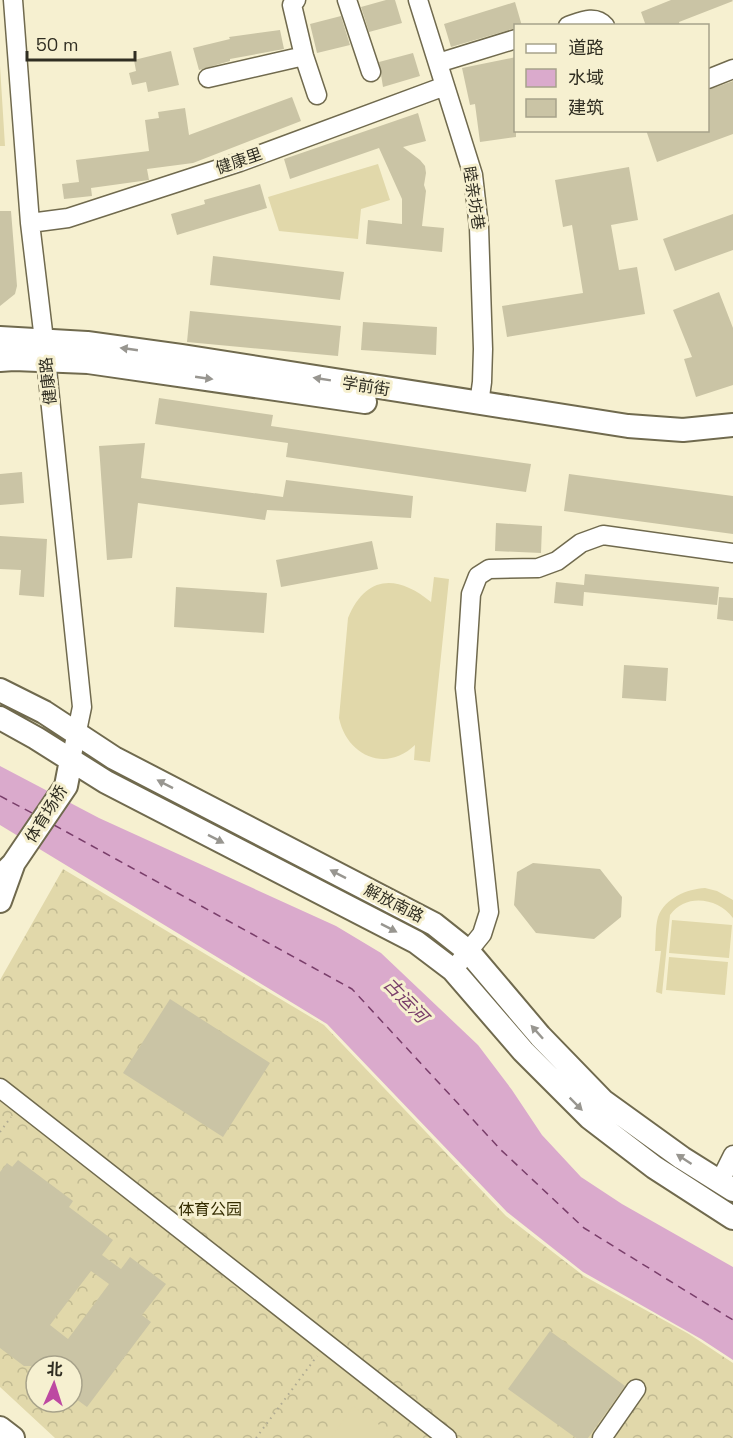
<svg xmlns="http://www.w3.org/2000/svg" width="733" height="1438" font-family="'Space Grotesk','Noto Sans SC',sans-serif">
<defs>
<pattern id="forest-crowns" width="20" height="18" patternUnits="userSpaceOnUse" patternTransform="scale(1.5)"><rect width="20" height="18" fill="#e1d8aa"/><path d="M2 6a3 3 0 1 1 6 0M12 15a3 3 0 1 1 6 0" fill="none" stroke="#c1ba92"/></pattern>
</defs>
<rect width="100%" height="100%" fill="#f6f0d0"/>
<path fill="url(#forest-crowns)" fill-rule="evenodd" d="M63 869 324 1025 506 1216 584 1276 689 1334 733 1363V1438H55L0 1387V980ZM36 1366H72V1402H36Z"/>
<path fill="#e1d8aa" d="M0 66 5 146H0Z
M378 164 390 200 361 209 358 239 279 231 268 197Z
M434 577 449 579 430 762 414 760 415 745C386 773 347 756 339 718L348 618C366 575 397 574 431 602Z
M705 888 717 891 733 900V918C718 898 686 893 670 915L662 994 656 992 661 951H655C656 941 655 927 658 917 665 898 687 889 705 888Z
M672 920 732 925 729 958 669 953Z
M669 957 728 962 725 995 666 990Z
M353 1406 389 1432 384 1438H331Z"/>
<path fill="#daaacc" d="M0 766 99 818 336 926 381 953 478 1045 512 1090 542 1135 581 1177 622 1204 733 1267V1360L701 1339 583 1272 507 1212 327 1024 0 825Z"/>
<g fill="none" stroke-linecap="round" stroke-linejoin="round">
<path stroke="#793e6a" stroke-width="1.5" stroke-dasharray="8 6" stroke-linecap="butt" d="M0 796 34 814
M54 825 352 989 501 1150 584 1228 733 1320"/>
</g>
<path fill="#cac4a5" fill-rule="evenodd" d="M386 0H395L402 23 369 32 361 7Z
M671 0H732L733 1 679 22 680 26H646L641 12Z
M515 2 522 26H516V28L451 47 444 24Z
M341 16 350 45 317 53 310 24Z
M280 30 284 49 230 59V61L199 70 193 48 230 39 229 37Z
M171 51 179 85 148 92 146 82 132 85 129 73 136 71 134 60Z
M413 53 420 76 383 87 379 62Z
M516 57V137L480 142 475 104 470 105 462 68Z
M733 81V134L657 162 646 130H708V90Z
M292 97 301 121 193 163 147 169 149 180 91 188 92 196 64 199 62 184 79 182 76 160 149 151 145 120 159 118 158 112 185 108 189 135Z
M418 113 426 141 403 147 420 160 425 166 426 173 424 185 426 191 422 226 444 228 442 252 366 244 368 220 402 224V199L379 148 290 179 284 159Z
M629 167 638 220 611 225 619 270 637 267 645 314 507 337 502 306 583 293 572 225 563 227 555 180Z
M260 184 267 208 177 235 171 214 205 204 204 200Z
M0 211H11L17 286 15 294 0 306Z
M733 214V250L675 271 663 239Z
M213 256 344 272 340 300 210 285Z
M719 292 733 328V385L696 397 684 359 692 357 673 310Z
M190 311 341 326 338 356 187 342Z
M363 322 437 327 436 355 361 350Z
M159 398 273 415 271 426 531 464 526 492 286 457 288 443 155 424Z
M145 443 141 478 283 497 286 480 413 496 411 518 267 510 265 520 138 503 132 558 107 560 99 446Z
M22 472 24 503 0 505V474Z
M569 474 733 496V534L564 511Z
M496 523 542 526 541 553 495 551Z
M0 536 47 539 44 597 19 595 21 570 0 569Z
M372 541 378 569 281 587 276 560Z
M585 574 719 587 717 605 584 592 583 606 554 603 556 582 584 585Z
M176 587 267 593 264 633 174 627Z
M719 597 733 598V621L717 619Z
M624 665 668 668 666 701 622 698Z
M533 863 600 869 622 897 621 917 594 939 536 933 514 905 517 872Z
M170 999 270 1063 223 1137 123 1073Z
M18 1160 73 1201 69 1207 113 1240 102 1255 121 1269 130 1257 166 1284 142 1315 151 1322 87 1407 72 1396V1366H24L0 1348V1172L7 1163 12 1167ZM91 1271 109 1284 68 1339 50 1325Z
M550 1331 625 1386 588 1438H576L508 1389Z"/>
<g fill="none" stroke-linecap="round" stroke-linejoin="round">
<g stroke="#706a4e" stroke-width="21">
<path id="minor" d="M13 0 30 223 44 340 82 707 71 760
M296 0 292 5 304 56 317 95
M347 0 371 72
M418 0 473 175 479 227 483 349 482 382 479 404
M568 26C580 22 595 14 605 26
M438 63 516 39
M208 78 304 56
M708 79 733 69
M30 223 68 218 240 162 445 86
M453 970 482 934 489 912 465 688 471 594 478 576 489 569 538 568 557 561 581 543 603 535 733 553
M0 1088 447 1438
M720 1181 733 1155
M602 1438 636 1389"/>
</g>
<g stroke="#706a4e" stroke-width="26">
<path id="major" d="M0 338 87 343 181 356 628 426 683 430 733 425
M0 360 14 359 88 362 365 402
M0 690 44 712 114 758 434 924 468 951 540 1036 603 1101 682 1158 733 1190
M0 718 36 738 106 782 416 942 453 970 523 1051 590 1118 654 1167 733 1218
M0 877 13 864 66 786 71 760
M0 901 13 865
M0 1428 13 1438"/>
</g>
<path stroke="#b0ab92" stroke-width="2" stroke-dasharray="1.5 4.5" stroke-linecap="butt" d="M0 1132 11 1117
M256 1438 317 1356"/>
<use href="#minor" stroke="#fff" stroke-width="18"/>
<use href="#major" stroke="#fff" stroke-width="22"/>
</g>
<defs><path id="oneway-solid" d="M-6-.8H1V-3.2L6.5 0L1 3.2V.8H-6Z" transform="scale(1.5)"/></defs>
<g fill="#989690">
<use href="#oneway-solid" transform="translate(129 349) rotate(-172)"/>
<use href="#oneway-solid" transform="translate(204 378) rotate(8)"/>
<use href="#oneway-solid" transform="translate(322 379) rotate(-171)"/>
<use href="#oneway-solid" transform="translate(165 784) rotate(-153)"/>
<use href="#oneway-solid" transform="translate(216 839) rotate(27)"/>
<use href="#oneway-solid" transform="translate(338 874) rotate(-153)"/>
<use href="#oneway-solid" transform="translate(389 928) rotate(27)"/>
<use href="#oneway-solid" transform="translate(537 1032) rotate(-132)"/>
<use href="#oneway-solid" transform="translate(576 1104) rotate(45)"/>
<use href="#oneway-solid" transform="translate(684 1159) rotate(-147)"/>
</g>
<g text-anchor="middle" dominant-baseline="central" stroke-width="6" stroke-linejoin="round" paint-order="stroke">
<g font-size="16" fill="#302e22" stroke="#f6f0d0">
<text transform="translate(239 161) rotate(-19)">健康里</text>
<text transform="translate(474 198) rotate(81)">睦亲坊巷</text>
<text transform="translate(48 381) rotate(-96)">健康路</text>
<text transform="translate(366 386) rotate(9)">学前街</text>
<text transform="translate(46 814) rotate(-58)">体育场桥</text>
<text transform="translate(394 903) rotate(27)">解放南路</text>
</g>
<g font-size="16" fill="#342c00" stroke="#f6f0d0">
<text x="210" y="1209">体育公园</text>
</g>
<g font-size="18" font-style="italic" fill="#793e6a" stroke="#f6f0d0">
<text transform="translate(406 1000) rotate(46)">古运河</text>
</g>
</g>
<rect x="514" y="24" width="195" height="108" fill="#f6f0d0" stroke="#a7a28a" stroke-width="1.5"/>
<rect x="526" y="44" width="30" height="9" fill="#ffffff" stroke="#a7a28a" stroke-width="1.5"/>
<text x="568" y="54" font-size="18" fill="#302e22">道路</text>
<rect x="526" y="69" width="30" height="18" fill="#daaacc" stroke="#a7a28a" stroke-width="1.5"/>
<text x="568" y="84" font-size="18" fill="#302e22">水域</text>
<rect x="526" y="99" width="30" height="18" fill="#cac4a5" stroke="#a7a28a" stroke-width="1.5"/>
<text x="568" y="114" font-size="18" fill="#302e22">建筑</text>
<g transform="translate(54 1384) rotate(3)"><circle r="28" fill="#f6f0d0" stroke="#a7a28a" stroke-width="1.5"/>
<path d="M0-4.5L10 22L0 15L-10 22Z" fill="#bd49a2"/>
<text y="-9" font-size="16" font-weight="bold" text-anchor="middle" fill="#302e22">北</text>
</g>
<path d="M27 51v9h108v-9" fill="none" stroke="#302e22" stroke-width="3"/>
<text x="36" y="51" font-size="18" fill="#302e22" stroke="#f6f0d0" stroke-width="4.5" paint-order="stroke">50 m</text>
</svg>
